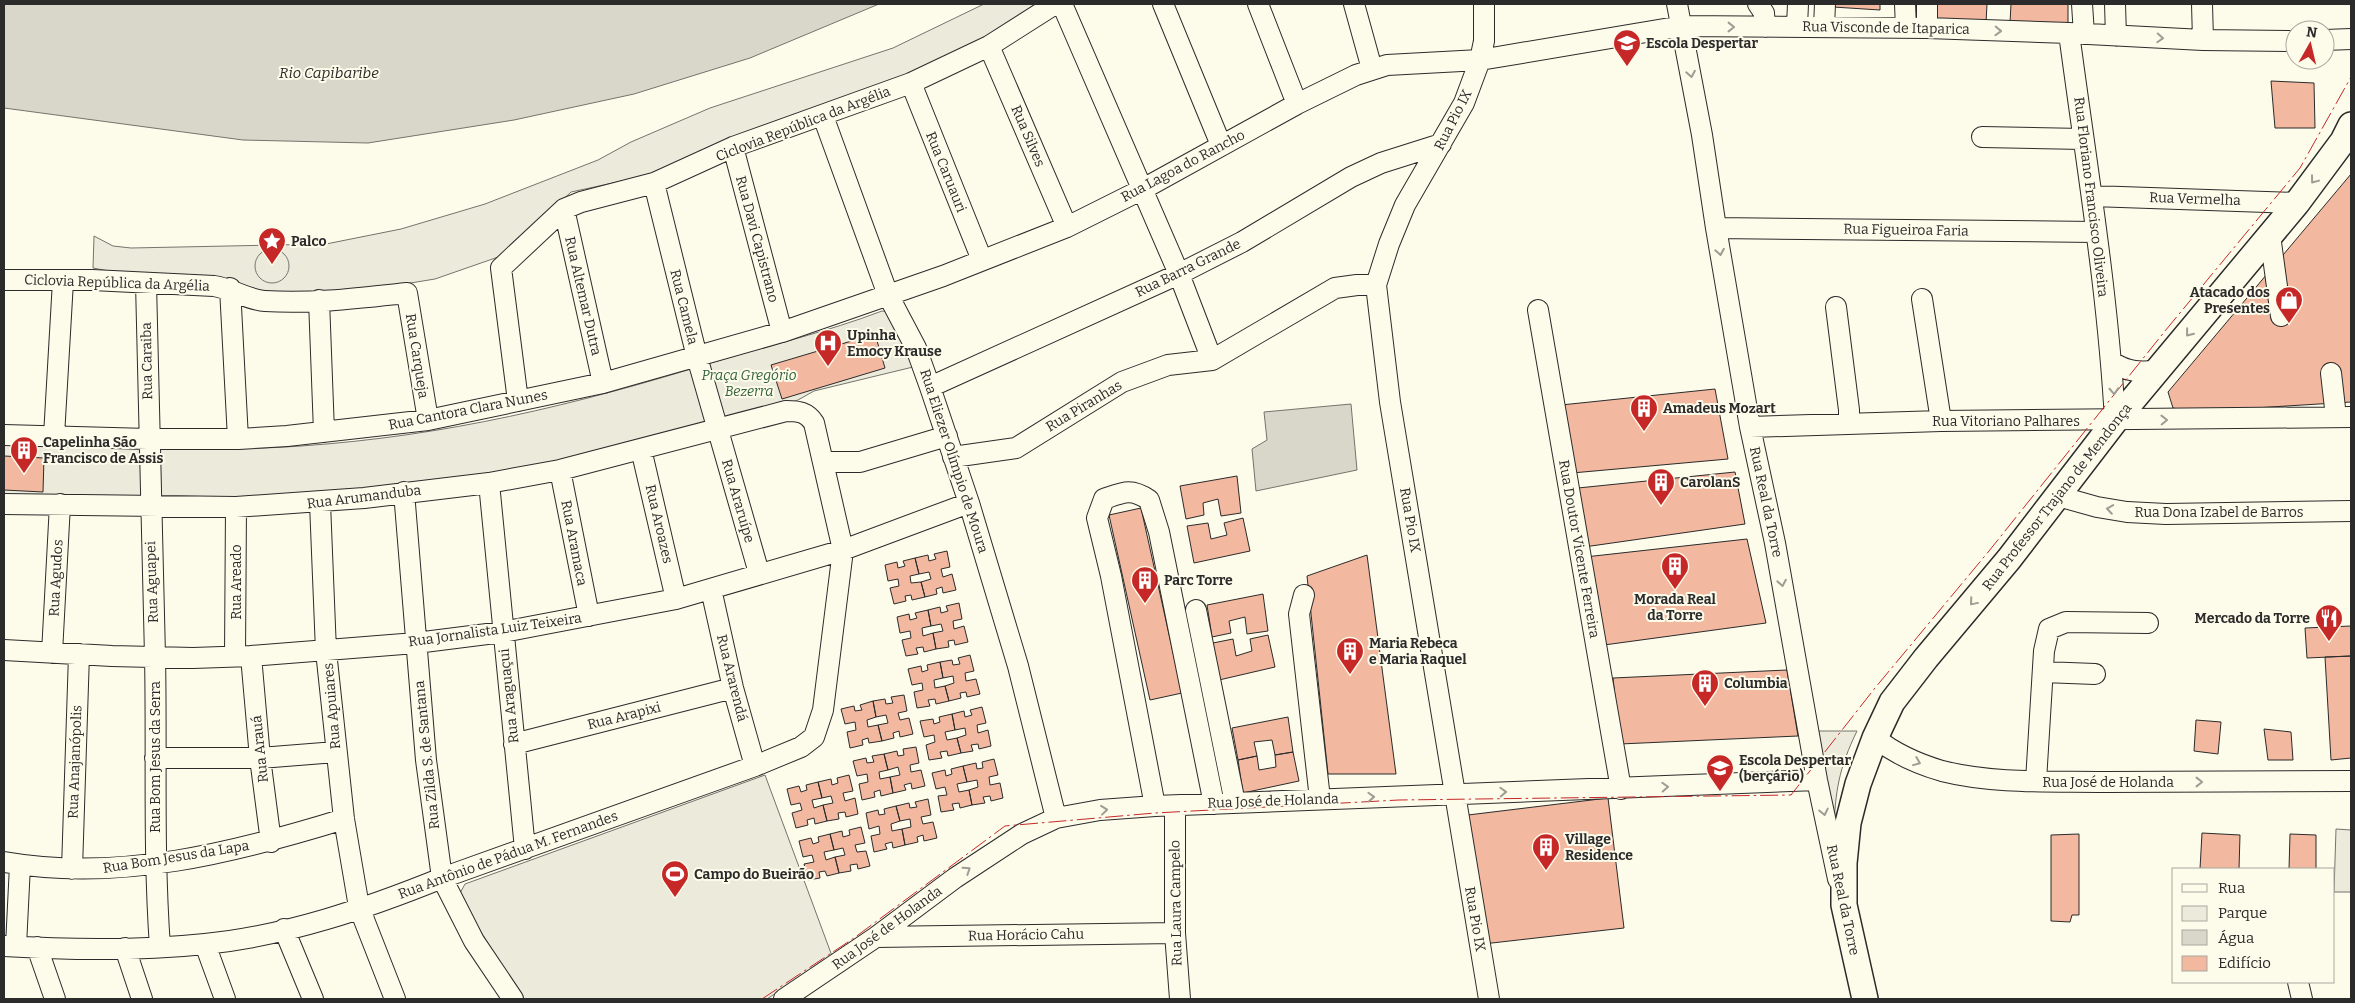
<svg xmlns="http://www.w3.org/2000/svg" width="2355" height="1003" font-family="Bitter,serif">
<rect width="100%" height="100%" fill="#fdfbea"/>
<path fill="#ecebdb" stroke="#74746e" d="M984 4H1042L972 50 650 175 571 192 504 255 435 279 319 298 140 277 93 268 94 236 113 246 131 248 326 244 401 229 485 204 598 160 631 142 710 108 893 48Z
M882 311 890 312 913 367 814 391 798 400 765 410 492 477 296 500 4 499V442C103 446 202 453 301 446 446 436 575 405 714 362 770 345 827 332 882 311Z
M1814 731H1857C1839 768 1835 791 1834 832Z
M765 775 832 956 767 999H521L459 895 465 884Z"/>
<path fill="#eceadb" stroke="#74746e" d="M255 266a17 17 0 1 1 34 0a17 17 0 1 1-34 0Z
M2336 829 2351 830V892H2334Z"/>
<path fill="#d8d7c9" stroke="#74746e" d="M4 4H879L750 58 634 94 514 120 368 143 243 140 4 108Z
M1351 404 1357 470 1256 491 1252 449 1267 440 1264 412Z"/>
<path fill="#f2b8a0" stroke="#2b2b2b" d="M1833 4H1880V10L1833 7Z
M1934 4H1987L1986 23 1934 20Z
M2011 4H2068V23H2010Z
M2271 81 2314 83 2315 128H2275Z
M2351 174V402L2190 412 2173 408 2168 392Z
M875 334 885 368 782 399 771 365Z
M1715 389 1728 459 1572 473 1561 405Z
M4 456 44 458 43 492 4 490Z
M1735 472 1745 524 1584 547 1578 488Z
M1237 476 1241 513 1221 516 1218 499 1203 503 1204 515 1186 519 1180 486Z
M1141 508 1182 693 1150 700 1109 515Z
M1243 518 1250 551 1194 563 1187 526 1208 523 1211 539 1227 535 1224 523Z
M1747 539 1766 623 1604 645 1585 557Z
M947 551 950 567 941 569 943 577 952 574 956 590 943 593 942 587 936 589 937 594 925 597 921 582 931 579 929 572 919 574 915 558 928 555 929 561 936 559 934 554Z
M1367 555 1396 774H1328L1307 576Z
M915 558 919 574 910 576 911 583 921 582 925 597 912 600 911 595 905 596 906 601 894 604 890 588 899 586 898 579 888 581 885 565 897 562 898 568 905 566 903 561Z
M1263 594 1268 631 1247 634 1245 617 1229 621 1231 633 1212 637 1207 605Z
M959 603 962 619 953 621 954 629 964 626 968 642 955 645 954 640 948 641 949 647 936 649 933 633 943 631 941 624 931 626 928 610 940 607 941 613 948 611 946 606Z
M928 610 931 626 922 628 923 636 933 633 936 649 924 652 923 647 916 648 918 654 906 656 902 640 911 638 910 631 900 633 897 617 909 614 910 620 917 618 915 613Z
M2351 626V656L2307 658 2305 628Z
M1268 635 1275 667 1219 680 1213 643 1233 639 1236 656 1252 651 1250 639Z
M970 655 974 671 965 673 966 681 976 679 980 694 967 697 966 692 960 693 961 698 949 701 945 686 954 683 953 676 943 678 940 662 952 660 953 665 960 664 958 658Z
M2351 656V758L2331 760 2325 657Z
M940 662 943 678 934 680 935 688 945 686 949 701 936 704 935 699 928 700 930 706 917 708 914 692 923 690 922 683 912 685 908 669 921 666 922 672 928 670 927 665Z
M1787 670 1798 736 1620 744 1613 678Z
M904 695 907 711 898 713 900 720 909 718 913 734 900 737 899 731 893 733 894 738 882 741 878 725 888 723 886 715 876 717 873 701 885 699 886 704 893 703 891 697Z
M873 701 876 717 867 720 868 727 878 725 882 741 869 743 868 738 862 740 863 745 850 748 847 732 856 730 855 722 845 724 841 709 854 706 855 711 862 710 860 705Z
M982 707 986 723 977 725 978 733 988 730 991 746 979 749 978 744 971 745 973 751 961 753 957 738 966 735 965 728 955 730 952 714 964 711 965 717 972 715 970 710Z
M952 714 955 730 945 732 947 740 957 738 961 753 948 756 947 751 940 752 942 758 929 760 926 745 935 742 934 735 924 737 920 721 933 719 934 724 940 722 939 717Z
M1288 717 1293 752 1275 755 1272 740 1254 742 1257 756 1238 760 1232 728Z
M2196 720 2221 722 2218 754 2194 751Z
M2264 729 2291 732 2293 760H2268Z
M916 747 919 763 910 765 911 772 921 770 925 786 912 789 911 783 904 785 906 790 893 793 890 777 900 775 898 767 888 770 884 754 897 751 898 756 904 755 903 749Z
M1293 752 1299 781 1243 793 1238 760 1257 756 1259 770 1276 767 1275 755Z
M884 754 888 770 879 772 880 779 890 777 893 793 881 796 880 790 874 792 875 797 862 800 859 784 868 782 867 774 857 776 853 761 866 758 867 763 874 762 872 756Z
M994 759 998 775 989 777 990 785 1000 783 1003 798 991 801 990 796 983 797 985 803 972 805 969 790 978 787 977 780 967 782 963 766 976 763 977 769 983 768 982 762Z
M963 766 967 782 957 784 959 792 969 790 972 805 960 808 959 803 952 804 954 810 941 812 938 796 947 795 945 787 936 789 932 773 945 770 946 776 952 774 951 769Z
M849 775 853 791 843 793 845 801 855 798 858 814 846 817 845 812 838 813 839 819 827 821 823 805 833 803 831 796 822 798 818 782 831 779 832 785 838 783 837 778Z
M818 782 822 798 812 800 814 808 823 805 827 821 815 824 814 818 807 820 808 825 796 828 792 813 802 810 800 803 791 805 787 789 799 786 801 792 807 790 806 785Z
M1608 798 1624 928 1483 944 1468 815Z
M928 799 931 815 921 817 923 824 933 822 937 838 924 841 923 835 917 837 918 842 905 845 902 829 911 827 910 819 900 821 896 806 909 803 910 808 917 807 915 802Z
M896 806 900 821 891 824 892 831 902 829 905 845 893 848 892 842 885 844 887 849 874 852 871 836 880 834 879 826 869 829 866 813 878 810 879 815 885 814 884 809Z
M861 827 865 843 855 845 857 852 866 851 870 866 858 869 857 864 850 865 851 871 839 873 835 857 845 855 843 848 834 850 830 834 842 831 843 837 850 835 849 830Z
M2202 833 2240 835 2239 869H2200Z
M830 834 834 850 824 852 826 860 835 857 839 873 827 876 825 871 819 872 820 878 808 880 804 864 814 862 812 855 803 857 799 841 811 838 813 844 819 842 818 837Z
M2079 834V915H2072L2070 922 2051 921V835Z
M2290 834 2316 835V869H2289Z"/>
<g fill="none" stroke-linecap="round" stroke-linejoin="round">
<g stroke="#2b2b2b" stroke-width="22">
<path id="minor" d="M1062 4 1179 274 1212 360
M1163 4 1221 145
M1258 4 1297 104
M1354 4 1372 69
M1484 4V41L1480 60 1464 103 1405 205 1389 244 1376 285 1390 402 1489 999
M1677 4 1702 135 1716 228 1750 427 1775 543 1817 780 1838 879
M1758 4 1764 13 1765 27
M1905 4 1906 28
M1927 4V28
M2082 4 2084 34
M2115 4 2116 36
M2202 4 2203 40
M1797 26 1798 4
M1824 27 1825 4
M2069 33C2086 162 2108 291 2115 421
M2325 40 2351 39
M989 46 1067 227
M911 83 982 260
M823 116 888 295 916 348 930 387 969 503 1018 666 1056 818
M1982 137 2083 139
M733 147 782 332
M654 183 697 357 759 573
M2092 196 2297 203
M564 209 603 383
M1716 228 2095 232
M2270 235 2281 316
M4 280H92L214 286C233 289 248 300 265 301 312 304 360 298 407 293L428 420
M146 283C148 407 153 532 155 656 157 754 153 850 160 947
M230 288 238 439
M1922 299 1941 421
M319 300 324 432
M1836 307 1849 410V424
M1538 310 1621 789
M2112 362C2127 372 2141 373 2159 370
M2331 373 2336 417
M930 387 1179 274 1242 242 1351 177 1381 163 1441 144
M518 401 501 268 564 209 581 202 654 183 733 147 911 83 989 46 1055 4
M1750 427 1941 421 2351 417
M4 435 148 439H238L287 436 428 420 603 383 782 332 943 276 1067 227 1143 189 1297 104 1356 75 1387 65 1480 60 1682 26 1927 28 2069 33 2203 40 2295 41
M54 436 63 281
M641 449 676 599
M953 457 1016 448 1122 382 1168 365 1212 360 1335 288 1357 285H1376
M823 462H860L947 436
M560 470 589 616
M489 483 525 849
M404 492 426 760 442 878 474 941 513 999
M2058 496 2097 507 2127 512 2166 514 2351 511
M320 503 326 651 344 819 359 907 395 999
M4 504 236 507 364 498 489 483 560 470 786 411C799 411 807 412 814 423L843 550 823 710 814 737 801 747 755 766 442 878C368 908 286 936 205 944 139 951 70 950 4 946
M711 589 733 688 755 766
M1304 595 1299 614 1320 799
M1196 610 1235 803
M4 650 112 656 193 658 251 656 416 643 503 632 676 599 843 550 969 503
M52 653 60 504
M235 656 236 507
M251 656 260 758 271 842
M2043 672 2095 674
M1875 738C1894 753 1918 764 1942 771 1994 784 2051 781 2105 782 2187 782 2269 782 2351 781
M514 744 733 688
M155 758H260L336 752
M2036 781 2044 651 2049 629 2066 622 2148 623
M1155 806 1111 576 1097 518 1104 499C1124 492 1131 488 1149 500L1159 532 1214 804
M1175 806V933L1180 999
M4 862C119 882 234 853 344 819
M72 869 79 654
M284 929 313 999
M876 937 1175 933
M205 944 225 999
M16 946 20 865
M37 947 55 999
M125 948 142 999
M2298 982 2302 999
M784 999 876 937 955 878 1022 834 1056 818 1100 810 1155 806 1817 780"/>
</g>
<g stroke="#2b2b2b" stroke-width="28">
<path id="major" d="M1865 999 1844 905V863L1848 823 1858 784 1875 738 1892 702 1926 658 2009 559 2115 421 2297 203 2343 141 2351 125"/>
</g>
<use href="#minor" stroke="#fdfbea" stroke-width="20"/>
<use href="#major" stroke="#fdfbea" stroke-width="25"/>
<path stroke="#c62828" stroke-width="1" stroke-dasharray="18 4 2.5 4" stroke-linecap="butt" d="M762 999 854 938 1005 826 1155 813 1399 800 1791 795 1875 688 1989 551 2165 331 2300 168 2351 77"/>
</g>
<defs><path id="oneway-chevron" d="M-2-3.5L2.5 0L-2 3.5" fill="none" stroke-width="1.6" stroke-linecap="round" stroke-linejoin="round" transform="scale(1.25)"/></defs>
<g stroke="#9e9d94">
<use href="#oneway-chevron" transform="translate(1731 27)"/>
<use href="#oneway-chevron" transform="translate(1998 31) rotate(2)"/>
<use href="#oneway-chevron" transform="translate(2160 38) rotate(3)"/>
<use href="#oneway-chevron" transform="translate(1691 74) rotate(80)"/>
<use href="#oneway-chevron" transform="translate(2314 180) rotate(127)"/>
<use href="#oneway-chevron" transform="translate(1720 252) rotate(80)"/>
<use href="#oneway-chevron" transform="translate(2189 333) rotate(129)"/>
<use href="#oneway-chevron" transform="translate(2114 391) rotate(87)"/>
<use href="#oneway-chevron" transform="translate(2164 420) rotate(-1)"/>
<use href="#oneway-chevron" transform="translate(2110 509) rotate(-171)"/>
<use href="#oneway-chevron" transform="translate(1782 583) rotate(80)"/>
<use href="#oneway-chevron" transform="translate(1973 602) rotate(130)"/>
<use href="#oneway-chevron" transform="translate(1917 762) rotate(22)"/>
<use href="#oneway-chevron" transform="translate(2199 782)"/>
<use href="#oneway-chevron" transform="translate(1665 787) rotate(-3)"/>
<use href="#oneway-chevron" transform="translate(1503 792) rotate(-2)"/>
<use href="#oneway-chevron" transform="translate(1371 797) rotate(-2)"/>
<use href="#oneway-chevron" transform="translate(1104 810) rotate(-6)"/>
<use href="#oneway-chevron" transform="translate(1824 812) rotate(78)"/>
<use href="#oneway-chevron" transform="translate(967 870) rotate(-34)"/>
</g>
<defs>
<g id="school-pin" transform="scale(1.4375)"><path d="M0 17L-7.5 6A9.5 9.5 0 1 1 7.5 6Z" fill="#c62828" stroke="#fdfbea"/><path d="M0-5L7-2L0 1L-7-2ZM-4 1L0 2.5L4 1V4Q0 6-4 4Z" fill="#fff"/></g>
<g id="sight-pin" transform="scale(1.4375)"><path d="M0 17L-7.5 6A9.5 9.5 0 1 1 7.5 6Z" fill="#c62828" stroke="#fdfbea"/><path d="M0-6L1.8-2.2L6-1.7L2.9 1.2L3.7 5.4L0 3.3L-3.7 5.4L-2.9 1.2L-6-1.7L-1.8-2.2Z" fill="#fff"/></g>
<g id="shop-pin" transform="scale(1.4375)"><path d="M0 17L-7.5 6A9.5 9.5 0 1 1 7.5 6Z" fill="#c62828" stroke="#fdfbea"/><path d="M-5-2.5h2.3a2.7 3.5 0 0 1 5.4 0H5L5.5 6h-11ZM-1.5-2.5h3a1.5 2.3 0 0 0-3 0Z" fill="#fff"/></g>
<g id="hospital-pin" transform="scale(1.4375)"><path d="M0 17L-7.5 6A9.5 9.5 0 1 1 7.5 6Z" fill="#c62828" stroke="#fdfbea"/><path d="M-5-5h3v3.5h4V-5h3V5h-3V1.5h-4V5h-3Z" fill="#fff"/></g>
<g id="building-pin" transform="scale(1.4375)"><path d="M0 17L-7.5 6A9.5 9.5 0 1 1 7.5 6Z" fill="#c62828" stroke="#fdfbea"/><path d="M-4-6H4V6H1V3H-1V6H-4ZM-2.5-4.3h1.7v1.8h-1.7ZM.8-4.3h1.7v1.8H.8ZM-2.5-1h1.7V.8h-1.7ZM.8-1h1.7V.8H.8Z" fill="#fff"/></g>
<g id="restaurant-pin" transform="scale(1.4375)"><path d="M0 17L-7.5 6A9.5 9.5 0 1 1 7.5 6Z" fill="#c62828" stroke="#fdfbea"/><path d="M-5-6h1v4h1v-4h1v4h1v-4h1v5L-1.5 .5V6h-2V.5L-5-1ZM5-6V6H3V1.5H1.5Q1.5-4 5-6Z" fill="#fff"/></g>
<g id="stadium-pin" transform="scale(1.4375)"><path d="M0 17L-7.5 6A9.5 9.5 0 1 1 7.5 6Z" fill="#c62828" stroke="#fdfbea"/><path d="M0-5a6.5 5 0 1 0 0 10a6.5 5 0 1 0 0-10ZM-3.5-1.8h7v3.6h-7Z" fill="#fff"/></g>
</defs>
<g fill-rule="evenodd">
<use href="#school-pin" x="1627" y="43"/>
<use href="#sight-pin" x="272" y="241"/>
<use href="#shop-pin" x="2289" y="300"/>
<use href="#hospital-pin" x="828" y="343"/>
<use href="#building-pin" x="1644" y="408"/>
<use href="#building-pin" x="24" y="450"/>
<use href="#building-pin" x="1661" y="482"/>
<use href="#building-pin" x="1675" y="566"/>
<use href="#building-pin" x="1145" y="580"/>
<use href="#restaurant-pin" x="2329" y="618"/>
<use href="#building-pin" x="1350" y="651"/>
<use href="#building-pin" x="1705" y="683"/>
<use href="#school-pin" x="1720" y="768"/>
<use href="#building-pin" x="1546" y="847"/>
<use href="#stadium-pin" x="675" y="874"/>
</g>
<g text-anchor="middle" dominant-baseline="central" stroke-width="4" stroke-linejoin="round" paint-order="stroke">
<g font-size="14" fill="#2b2b2b" stroke="#fdfbea">
<text transform="translate(1886 28) rotate(1)">Rua Visconde de Itaparica</text>
<text transform="translate(1453 120) rotate(-63)">Rua Pio IX</text>
<text transform="translate(803 124) rotate(-21)">Ciclovia República da Argélia</text>
<text transform="translate(1028 136) rotate(67)">Rua Silves</text>
<text transform="translate(1183 166) rotate(-28)">Rua Lagoa do Rancho</text>
<text transform="translate(946 172) rotate(68)">Rua Caruauri</text>
<text transform="translate(2091 197) rotate(83)">Rua Floriano Francisco Oliveira</text>
<text transform="translate(2195 199) rotate(2)">Rua Vermelha</text>
<text transform="translate(1906 230) rotate(1)">Rua Figueiroa Faria</text>
<text transform="translate(757 239) rotate(75)">Rua Davi Capistrano</text>
<text transform="translate(1188 268) rotate(-26)">Rua Barra Grande</text>
<text transform="translate(117 283) rotate(2)">Ciclovia República da Argélia</text>
<text transform="translate(583 296) rotate(77)">Rua Altemar Dutra</text>
<text transform="translate(684 307) rotate(76)">Rua Camela</text>
<text transform="translate(417 356) rotate(81)">Rua Carqueja</text>
<text transform="translate(147 361) rotate(-91)">Rua Caraiba</text>
<text transform="translate(1084 406) rotate(-31)">Rua Piranhas</text>
<text transform="translate(468 410) rotate(-11)">Rua Cantora Clara Nunes</text>
<text x="2006" y="421">Rua Vitoriano Palhares</text>
<text transform="translate(954 461) rotate(72)">Rua Eliezer Olímpio de Moura</text>
<text transform="translate(364 497) rotate(-7)">Rua Arumanduba</text>
<text transform="translate(2057 497) rotate(-52)">Rua Professor Trajano de Mendonça</text>
<text transform="translate(738 501) rotate(74)">Rua Araruípe</text>
<text transform="translate(1766 502) rotate(78)">Rua Real da Torre</text>
<text x="2219" y="512">Rua Dona Izabel de Barros</text>
<text transform="translate(1410 520) rotate(80)">Rua Pio IX</text>
<text transform="translate(659 524) rotate(77)">Rua Aroazes</text>
<text transform="translate(574 543) rotate(79)">Rua Aramaca</text>
<text transform="translate(1579 549) rotate(80)">Rua Doutor Vicente Ferreira</text>
<text transform="translate(56 578) rotate(-87)">Rua Agudos</text>
<text transform="translate(152 582) rotate(-92)">Rua Aguapei</text>
<text transform="translate(236 582) rotate(-90)">Rua Areado</text>
<text transform="translate(495 630) rotate(-8)">Rua Jornalista Luiz Teixeira</text>
<text transform="translate(732 678) rotate(76)">Rua Ararendá</text>
<text transform="translate(509 696) rotate(-96)">Rua Araguaçui</text>
<text transform="translate(332 706) rotate(-95)">Rua Apuiares</text>
<text transform="translate(624 716) rotate(-14)">Rua Arapixi</text>
<text transform="translate(260 749) rotate(-96)">Rua Arauá</text>
<text transform="translate(427 755) rotate(-96)">Rua Zilda S. de Santana</text>
<text transform="translate(155 757) rotate(-90)">Rua Bom Jesus da Serra</text>
<text transform="translate(75 762) rotate(-88)">Rua Anajanópolis</text>
<text x="2108" y="782">Rua José de Holanda</text>
<text transform="translate(1273 801) rotate(-2)">Rua José de Holanda</text>
<text transform="translate(508 855) rotate(-20)">Rua Antônio de Pádua M. Fernandes</text>
<text transform="translate(176 857) rotate(-9)">Rua Bom Jesus da Lapa</text>
<text transform="translate(1843 900) rotate(78)">Rua Real da Torre</text>
<text transform="translate(1176 903) rotate(-91)">Rua Laura Campelo</text>
<text transform="translate(1475 919) rotate(80)">Rua Pio IX</text>
<text transform="translate(887 928) rotate(-36)">Rua José de Holanda</text>
<text transform="translate(1026 935) rotate(-1)">Rua Horácio Cahu</text>
</g>
<g font-size="14" font-weight="bold" fill="#2b2b2b" stroke="#fdfbea" text-anchor="start">
<text x="1646" y="43">Escola Despertar</text>
<text x="291" y="241">Palco</text>
<text x="2270" y="292" text-anchor="end">Atacado dos<tspan x="2270" dy="16">Presentes</tspan></text>
<text x="847" y="335">Upinha<tspan x="847" dy="16">Emocy Krause</tspan></text>
<text x="1663" y="408">Amadeus Mozart</text>
<text x="43" y="442">Capelinha São<tspan x="43" dy="16">Francisco de Assis</tspan></text>
<text x="1680" y="482">CarolanS</text>
<text x="1164" y="580">Parc Torre</text>
<text x="1675" y="599" text-anchor="middle">Morada Real<tspan x="1675" dy="16">da Torre</tspan></text>
<text x="2310" y="618" text-anchor="end">Mercado da Torre</text>
<text x="1369" y="643">Maria Rebeca<tspan x="1369" dy="16">e Maria Raquel</tspan></text>
<text x="1724" y="683">Columbia</text>
<text x="1739" y="760">Escola Despertar<tspan x="1739" dy="16">(berçário)</tspan></text>
<text x="1565" y="839">Village<tspan x="1565" dy="16">Residence</tspan></text>
<text x="694" y="874">Campo do Bueirão</text>
</g>
<g font-size="14" font-style="italic" fill="#34623c" stroke="#fdfbea">
<text x="749" y="375">Praça Gregório<tspan x="749" dy="16">Bezerra</tspan></text>
</g>
<g font-size="15" font-style="italic" fill="#2b2b2b" stroke="#fdfbea">
<text x="329" y="73">Rio Capibaribe</text>
</g>
</g>
<rect width="2355" height="1003" fill="none" stroke="#2b2b2b" stroke-width="10"/>
<rect x="2172" y="868" width="162" height="115" fill="#fdfbea" stroke="#a9a89e"/>
<rect x="2182" y="884" width="25" height="8" fill="#fdfbea" stroke="#a9a89e"/>
<text x="2218" y="893" font-size="15" fill="#2b2b2b">Rua</text>
<rect x="2182" y="906" width="25" height="15" fill="#ecebdb" stroke="#a9a89e"/>
<text x="2218" y="918" font-size="15" fill="#2b2b2b">Parque</text>
<rect x="2182" y="930" width="25" height="15" fill="#d8d7c9" stroke="#a9a89e"/>
<text x="2218" y="943" font-size="15" fill="#2b2b2b">Água</text>
<rect x="2182" y="956" width="25" height="15" fill="#f2b8a0" stroke="#a9a89e"/>
<text x="2218" y="968" font-size="15" fill="#2b2b2b">Edifício</text>
<g transform="translate(2310 45) rotate(8)"><circle r="24" fill="#fdfbea" stroke="#a9a89e"/>
<path d="M0-4L9 19L0 12L-9 19Z" fill="#c62828"/>
<text y="-8" font-size="14" font-weight="bold" text-anchor="middle" fill="#2b2b2b">N</text>
</g>
</svg>
